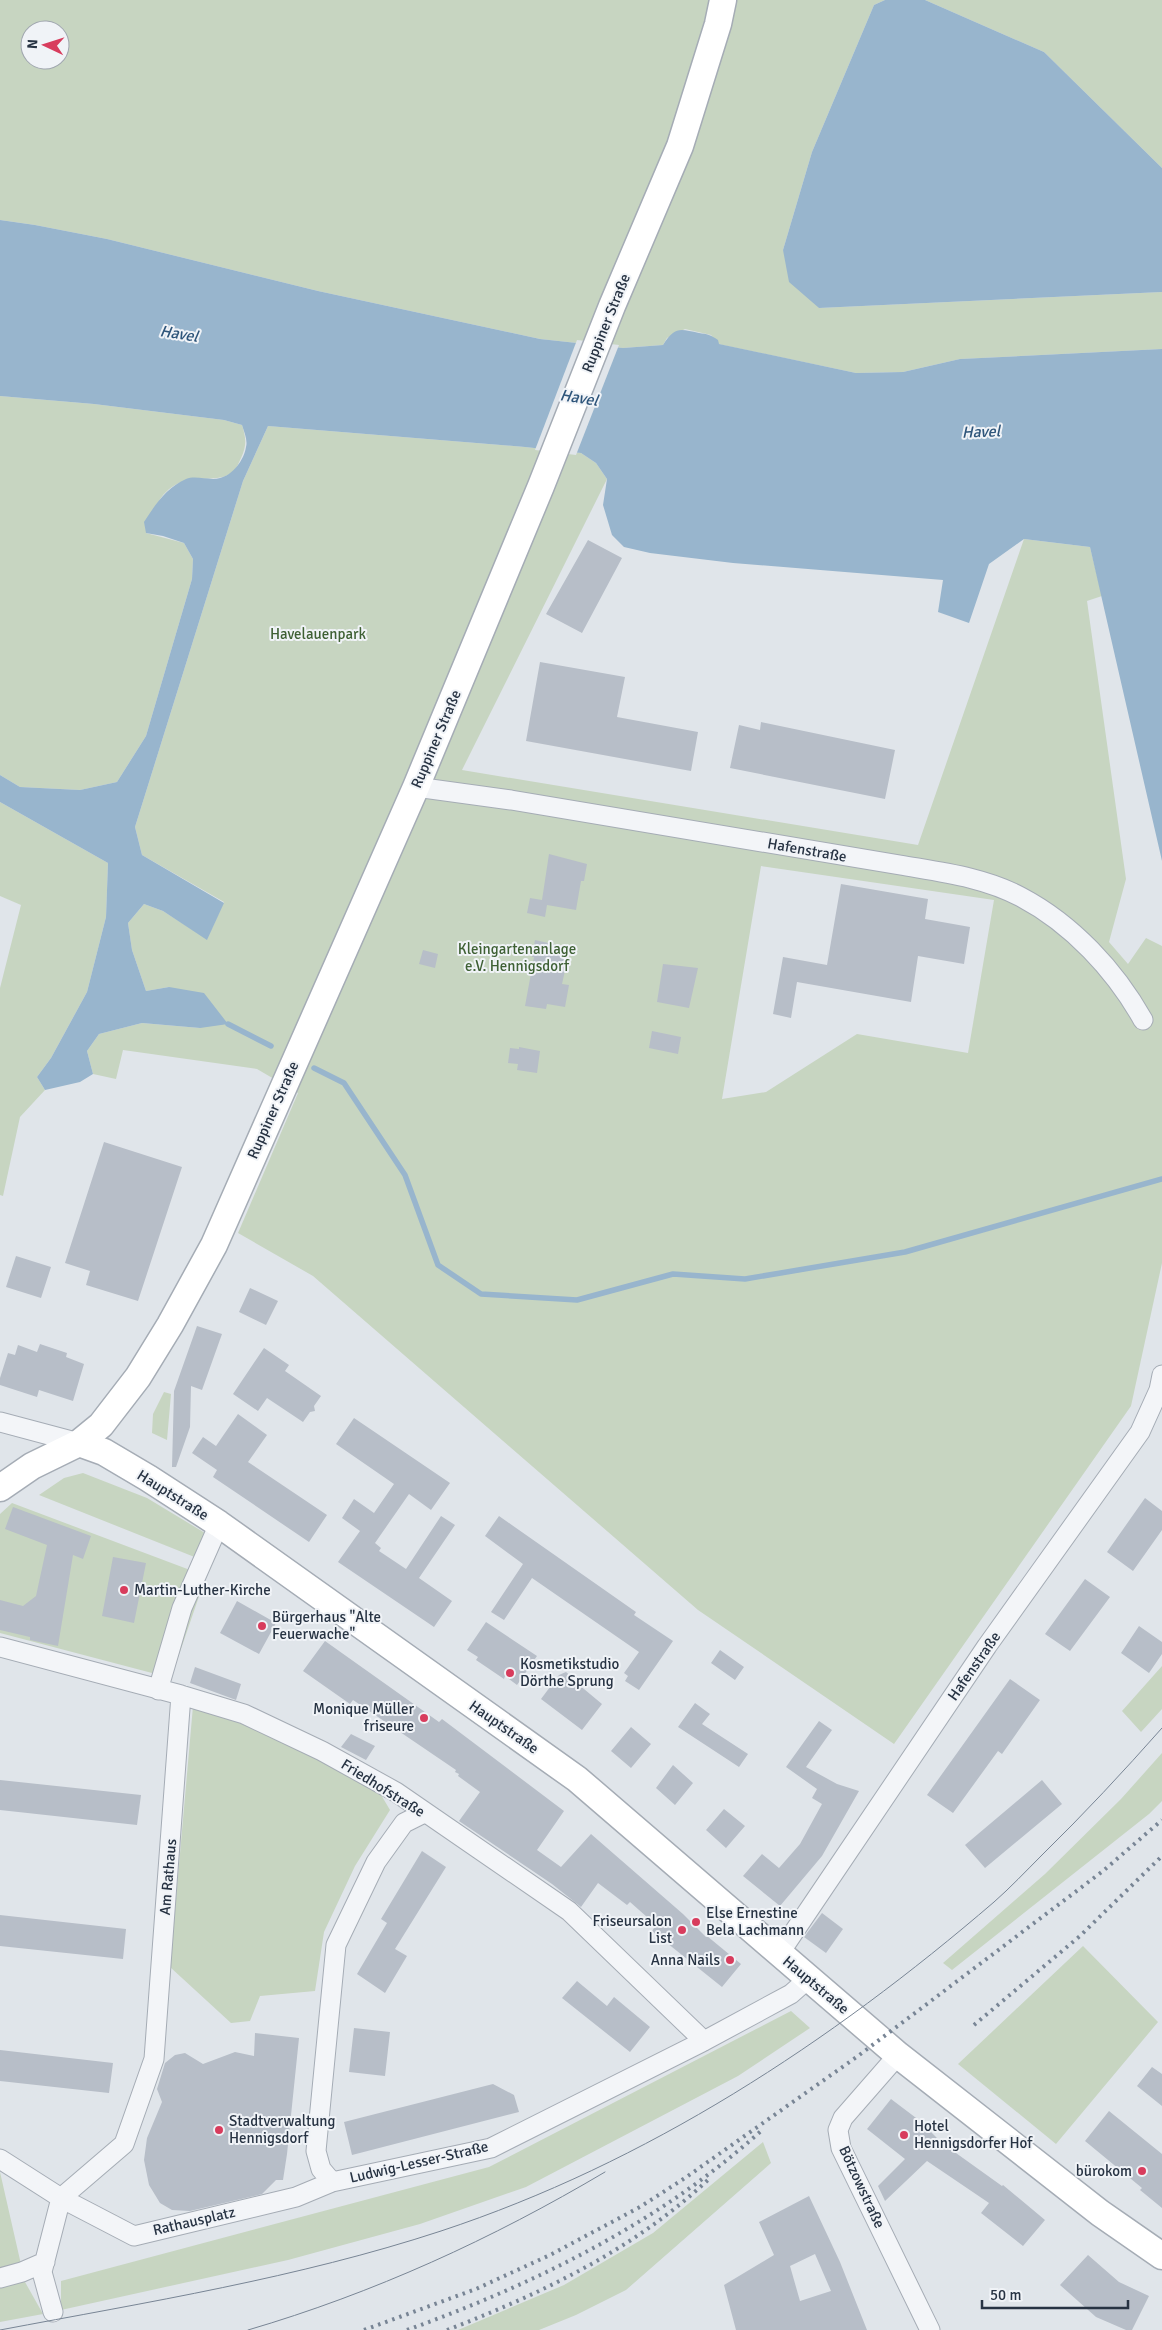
<svg xmlns="http://www.w3.org/2000/svg" width="1162" height="2330" font-family="Signika,sans-serif">
<rect width="100%" height="100%" fill="#e0e5ea"/>
<path fill="#c7d5c1" fill-rule="evenodd" d="M0 0H885L874 5 812 152 783 250 819 308 1162 292V349L960 359 903 372 856 373 718 344 711 335 685 329 667 338 663 345 623 348 540 339 318 291 107 239 35 225 0 220ZM30 30H60V60H30Z
M925 0H1162V168L1044 52Z
M0 396 94 404 224 420 242 425C246 438 247 445 241 458 239 462 237 468 234 471 219 485 193 472 172 487 156 498 152 516 146 533L184 543 193 559 192 579 146 736 117 782 80 790 20 787 0 775Z
M268 426 525 447 581 453 596 463 607 479 462 770 918 845 1024 539 1090 547 1102 596 1087 601 1126 879 1109 942 1128 964 1146 938 1162 946V1263L1131 1406 894 1744 698 1610 313 1276 238 1233 298 1093 257 1069 123 1050 116 1079 93 1074 87 1051 99 1034 142 1023 200 1028 169 987 146 991 132 950 128 923 144 904 163 911 207 939 224 902 142 855 135 827 243 481ZM761 866 994 900 968 1053 857 1034 766 1092 722 1099Z
M0 802 108 863 106 917 87 992 51 1058 37 1077 45 1090 20 1117 3 1196 0 1195V988L21 905 0 896Z
M164 1392 171 1394 167 1440 152 1433 153 1414Z
M83 1473 147 1498 205 1533 197 1558 39 1495 64 1478Z
M12 1503 206 1576 171 1678 0 1633V1514Z
M1162 1666V1709L1141 1732 1122 1711Z
M193 1706 285 1740 377 1788 390 1810 355 1866 324 1932 315 1991 260 1996 250 2021 231 2023 170 1967Z
M1162 1753V1801L1149 1814 952 1970 943 1963 1045 1874 1121 1799Z
M1083 1946 1158 2022 1056 2144 958 2064Z
M791 2011 810 2028 738 2076 526 2187 420 2224 288 2260 61 2310V2281L489 2167Z
M763 2142 771 2163 626 2290 576 2315 539 2330H458L564 2285 653 2233Z
M0 2172 25 2282 43 2314 0 2322Z"/>
<path fill="#98b5cd" d="M885 0H925L1044 52 1162 168V292L819 308 789 282 783 250 812 152 874 5Z
M0 220 35 225 107 239 318 291 540 339 623 348 663 345C675 326 680 329 699 333 707 334 711 335 718 340L719 344 856 373 903 372 960 359 1162 349V861L1090 547 1024 539 989 564 969 623 938 612 943 580 733 563 650 553 624 547 612 535 603 505 607 479 596 463 581 453 525 447 268 426 243 481 135 827 142 855 224 903 207 940 163 911 144 904 128 923 132 950 146 991 169 987 204 993 228 1024 200 1028 142 1023 99 1034 87 1051 93 1074 80 1082 45 1090 37 1077 51 1058 87 992 106 917 108 863 0 802V775L20 787 80 790 117 782 146 736 192 579 193 559 184 543 163 536 146 533 144 522C155 505 166 488 186 479 196 475 210 481 220 478 233 475 244 460 246 447 248 440 244 432 242 425L224 420 94 404 0 396Z"/>
<path fill="#e0e5ea" d="M577 340 619 345 576 455 535 450Z"/>
<g fill="none" stroke-linecap="round" stroke-linejoin="round">
<path stroke="#98b5cd" stroke-width="5.5" d="M228 1024 271 1046
M314 1068 344 1083 405 1175 438 1265 481 1294 577 1300 673 1274 745 1279 905 1252 1162 1179"/>
</g>
<path fill="#b7bec8" fill-rule="evenodd" d="M588 540 622 558 582 633 546 614Z
M540 662 625 677 617 717 698 732 691 771 526 741Z
M761 722 895 750 885 799 730 768 739 725 760 730Z
M549 854 587 864 584 881H581L576 910 547 905 545 917 527 913 530 898 542 900Z
M841 884 928 899 925 919 970 927 964 964 918 956 911 1002 797 982 791 1018 773 1014 783 957 827 965Z
M535 940 570 948 562 984 569 985 565 1007 547 1004 546 1009 525 1006 534 957H532Z
M423 950 438 954 435 968 419 964Z
M663 964 698 968 689 1008 657 1002Z
M652 1031 681 1037 678 1054 649 1048Z
M519 1047 540 1051 537 1073 517 1070 518 1064 508 1063 510 1048 519 1049Z
M104 1142 182 1167 138 1301 86 1285 90 1271 65 1263Z
M16 1256 51 1267 41 1298 6 1287Z
M250 1288 278 1301 266 1325 239 1312Z
M197 1326 222 1334 202 1390 191 1386 190 1427 176 1467H172L174 1391Z
M40 1344 67 1353 66 1357 84 1364 73 1401 39 1390 37 1397 0 1385V1378L8 1353 15 1355 18 1345 37 1352Z
M264 1348 289 1365 285 1371 321 1396 314 1406 315 1411 310 1412 303 1422 267 1398 258 1411 233 1394Z
M238 1414 267 1435 248 1462 327 1515 309 1542 213 1477 217 1470 192 1453 203 1437 216 1446Z
M354 1418 450 1483 431 1510 409 1494 375 1543 381 1548 379 1551 406 1569 441 1516 455 1525 419 1578 452 1601 434 1627 338 1562 360 1531 342 1518 354 1499 374 1513 394 1484 336 1444Z
M1145 1498 1162 1511V1530L1133 1571 1107 1552Z
M13 1507 91 1536 83 1559 73 1555 58 1646 30 1640V1637L0 1630V1600L23 1606 36 1596 47 1545 5 1529Z
M499 1516 636 1612 634 1615 673 1641 639 1690 625 1681 628 1676 624 1673 639 1652 532 1578 504 1620 491 1612 523 1564 485 1536Z
M113 1557 146 1563 134 1623 102 1616Z
M1085 1579 1110 1597 1070 1651 1045 1634Z
M237 1601 276 1623 259 1654 220 1633Z
M486 1622 537 1656 517 1685 505 1676 504 1679 476 1660 478 1657 467 1650Z
M1139 1626 1162 1642V1654L1149 1673 1121 1653Z
M325 1641 439 1722 442 1719 564 1811 537 1850 561 1867 591 1834 683 1914 706 1937 707 1936 741 1964 722 1987 652 1931 656 1925 630 1902 627 1905 598 1883 581 1907 552 1884 459 1821 480 1792 458 1776 459 1774 455 1772 456 1770 353 1700 350 1704 303 1671Z
M720 1650 744 1667 735 1680 711 1663Z
M195 1667 241 1684 236 1700 190 1683Z
M566 1672 579 1683 578 1684 602 1704 582 1730 541 1699 559 1675Z
M1010 1679 1040 1700 1002 1754 998 1751 953 1813 927 1795Z
M695 1703 710 1714 702 1724 748 1754 739 1767 678 1727Z
M819 1721 832 1730 806 1767 837 1784 859 1791 822 1856 780 1906 743 1876 762 1854 779 1868 800 1844 822 1804 812 1798 817 1789 786 1767Z
M631 1727 651 1744 631 1768 611 1751Z
M351 1734 375 1746 366 1760 341 1747Z
M673 1765 693 1783 675 1805 656 1788Z
M0 1780 141 1795 137 1825 0 1810Z
M1042 1780 1062 1804 985 1868 965 1845Z
M724 1809 745 1826 726 1848 706 1830Z
M422 1851 446 1867 395 1949 407 1956 385 1993 357 1974 387 1923 381 1919Z
M822 1913 843 1929 826 1953 804 1937Z
M0 1915 126 1929 123 1959 0 1946Z
M577 1981 607 2006 614 1997 650 2027 630 2052 562 1998Z
M354 2028 390 2032 385 2076 349 2072Z
M255 2033 299 2038 287 2154 283 2180H276L262 2194 190 2211 172 2210 160 2203 149 2185 144 2160 147 2138 162 2102 157 2089 165 2063 175 2055 185 2053 203 2064 235 2052 254 2056Z
M0 2050 113 2063 109 2093 0 2081Z
M1152 2067 1162 2074V2106L1137 2086Z
M493 2084 514 2095 519 2112 352 2155 344 2122Z
M891 2099 932 2130 930 2131 942 2143 1002 2186 1003 2185 1045 2220 1023 2246 981 2213 989 2203 927 2161 885 2201 878 2186 905 2159 867 2129Z
M1109 2111 1162 2154V2208L1140 2190 1142 2188 1085 2141Z
M809 2196 840 2262 867 2330H736L724 2285 774 2255 759 2222ZM815 2254 831 2291 800 2301 790 2266Z
M1088 2255 1119 2282 1149 2296 1132 2330H1126L1096 2317 1060 2285Z"/>
<g fill="none" stroke-linecap="round" stroke-linejoin="round">
<g stroke="#a5acb5" stroke-width="21">
<path id="street" d="M416 787 511 800 900 865C940 872 984 877 1021 897 1072 924 1115 970 1143 1020
M0 1422 79 1443
M0 1647 181 1695 244 1714 322 1751 396 1792 569 1911 704 2041
M158 1690 182 1608 219 1524
M779 1954 987 1646 1140 1432 1159 1390 1162 1375
M898 2055 843 2118 838 2130 841 2148 930 2330
M0 2159 61 2198 134 2236 296 2197 332 2182 491 2148 704 2041 791 1994 808 1979
M332 2182 321 2169 316 2151 336 1945 376 1862 404 1823 424 1813
M0 2278 22 2272 45 2262
M53 2312 42 2272 61 2198 124 2144 154 2059 181 1695"/>
</g>
<g stroke="#a5acb5" stroke-width="29">
<path id="secondary" d="M79 1443 104 1452 148 1478 219 1524 577 1779 898 2055 1100 2213 1162 2256
M0 1488 32 1466 79 1443 101 1425 138 1377 170 1325 214 1245 416 787 541 486 612 306 680 146 718 24 723 0"/>
</g>
<use href="#street" stroke="#f3f5f8" stroke-width="19"/>
<use href="#secondary" stroke="#fff" stroke-width="26"/>
<path stroke="#788595" stroke-width="1" d="M0 2330C148 2302 298 2278 441 2231 647 2163 830 2043 994 1902 1010 1888 1026 1871 1042 1855 1084 1814 1123 1772 1162 1728
M248 2330C374 2293 492 2239 605 2172"/>
<path stroke="#788595" stroke-width="4" stroke-dasharray="2.5 5" stroke-linecap="butt" d="M974 2025 1080 1936 1162 1856
M364 2330 476 2289 550 2255 640 2207 685 2178 858 2056 1103 1871 1162 1820
M407 2330C535 2284 661 2222 762 2130
M447 2330C543 2293 635 2249 710 2178"/>
</g>
<g fill="#d83c5d" stroke="#f0f3f7" stroke-width="2">
<circle cx="124" cy="1590" r="5"/>
<circle cx="262" cy="1626" r="5"/>
<circle cx="510" cy="1673" r="5"/>
<circle cx="424" cy="1718" r="5"/>
<circle cx="696" cy="1922" r="5"/>
<circle cx="682" cy="1930" r="5"/>
<circle cx="730" cy="1960" r="5"/>
<circle cx="219" cy="2130" r="5"/>
<circle cx="904" cy="2135" r="5"/>
<circle cx="1142" cy="2171" r="5"/>
</g>
<g text-anchor="middle" dominant-baseline="central" stroke-width="4" stroke-linejoin="round" paint-order="stroke">
<g font-size="15" fill="#273343" stroke="#f0f3f7">
<text transform="translate(606 323) rotate(-68)">Ruppiner Straße</text>
<text transform="translate(436 739) rotate(-67)">Ruppiner Straße</text>
<text transform="translate(807 850) rotate(10)">Hafenstraße</text>
<text transform="translate(273 1110) rotate(-66)">Ruppiner Straße</text>
<text transform="translate(173 1495) rotate(32)">Hauptstraße</text>
<text transform="translate(974 1666) rotate(-55)">Hafenstraße</text>
<text transform="translate(504 1727) rotate(35)">Hauptstraße</text>
<text transform="translate(383 1788) rotate(32)">Friedhofstraße</text>
<text transform="translate(168 1877) rotate(-85)">Am Rathaus</text>
<text transform="translate(816 1985) rotate(40)">Hauptstraße</text>
<text transform="translate(419 2162) rotate(-13)">Ludwig-Lesser-Straße</text>
<text transform="translate(862 2187) rotate(65)">Bötzowstraße</text>
<text transform="translate(194 2221) rotate(-13)">Rathausplatz</text>
</g>
<g font-size="15" fill="#3e6034" stroke="#f0f3f7">
<text x="318" y="634">Havelauenpark</text>
<text x="517" y="949">Kleingartenanlage<tspan x="517" dy="17">e.V. Hennigsdorf</tspan></text>
</g>
<g font-size="15" fill="#273343" stroke="#f0f3f7" text-anchor="start">
<text x="134" y="1590">Martin-Luther-Kirche</text>
<text x="272" y="1617">Bürgerhaus "Alte<tspan x="272" dy="17">Feuerwache"</tspan></text>
<text x="520" y="1664">Kosmetikstudio<tspan x="520" dy="17">Dörthe Sprung</tspan></text>
<text x="414" y="1709" text-anchor="end">Monique Müller<tspan x="414" dy="17">friseure</tspan></text>
<text x="706" y="1913">Else Ernestine<tspan x="706" dy="17">Bela Lachmann</tspan></text>
<text x="672" y="1921" text-anchor="end">Friseursalon<tspan x="672" dy="17">List</tspan></text>
<text x="720" y="1960" text-anchor="end">Anna Nails</text>
<text x="229" y="2121">Stadtverwaltung<tspan x="229" dy="17">Hennigsdorf</tspan></text>
<text x="914" y="2126">Hotel<tspan x="914" dy="17">Hennigsdorfer Hof</tspan></text>
<text x="1132" y="2171" text-anchor="end">bürokom</text>
</g>
<g font-size="16" font-style="italic" fill="#2e557a" stroke="#f0f3f7">
<text transform="translate(179 334) rotate(9)">Havel</text>
<text transform="translate(579 398) rotate(9)">Havel</text>
<text transform="translate(981 432) rotate(-2)">Havel</text>
</g>
</g>
<g transform="translate(45 45) rotate(274)"><circle r="24" fill="#f0f3f7" stroke="#a0a6af"/>
<path d="M0-4L9 19L0 12L-9 19Z" fill="#d83c5d"/>
<text y="-8" font-size="14" font-weight="bold" text-anchor="middle" fill="#273343">N</text>
</g>
<path d="M982 2300v8h146v-8" fill="none" stroke="#273343" stroke-width="2.5"/>
<text x="990" y="2300" font-size="15" fill="#273343" stroke="#f0f3f7" stroke-width="4" paint-order="stroke">50 m</text>
</svg>
